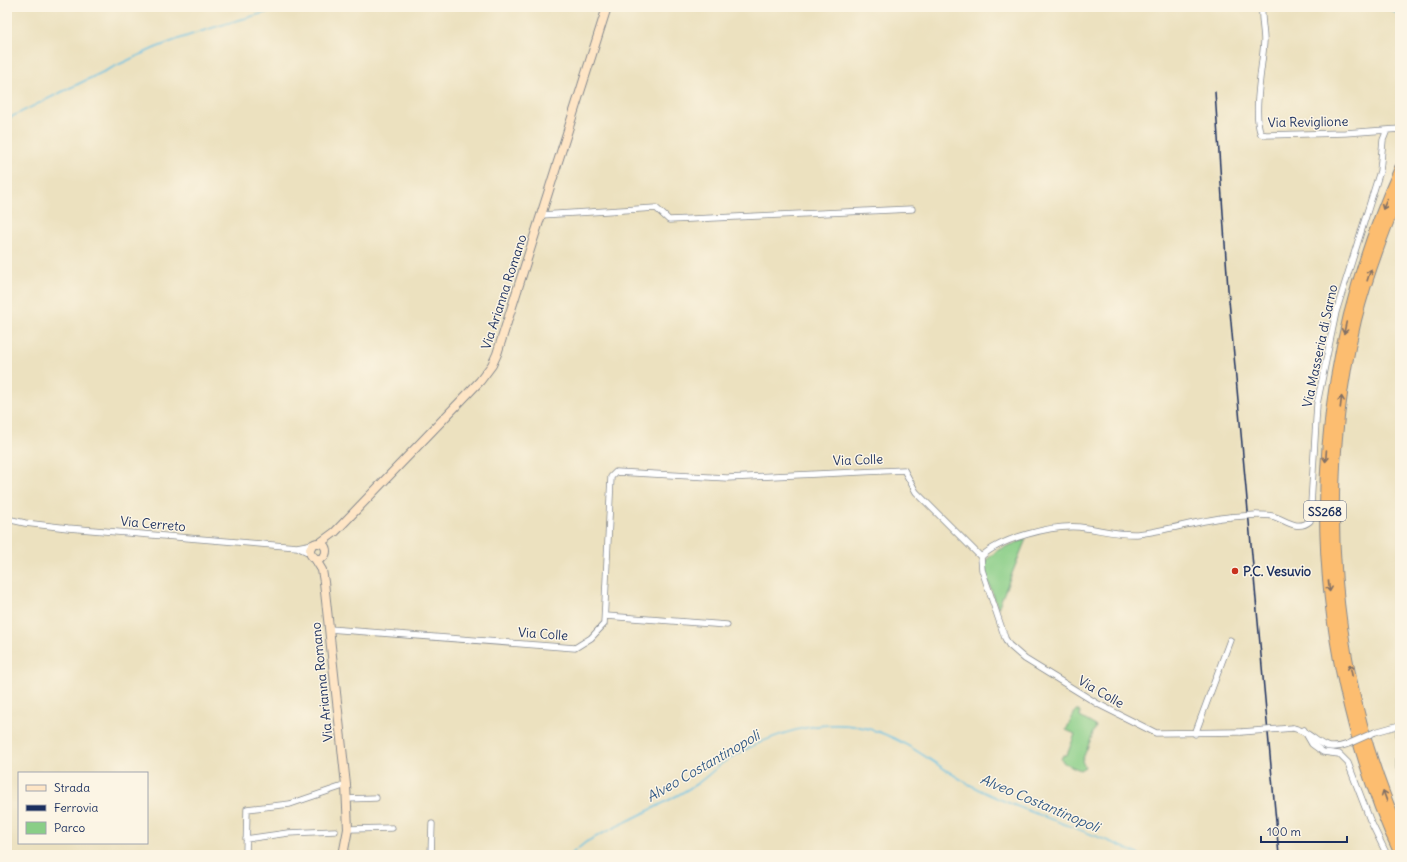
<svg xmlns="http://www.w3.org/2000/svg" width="1407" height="862" font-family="Delius,sans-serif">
<rect width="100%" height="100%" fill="#fcf5e5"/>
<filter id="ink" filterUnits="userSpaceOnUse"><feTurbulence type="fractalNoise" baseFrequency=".025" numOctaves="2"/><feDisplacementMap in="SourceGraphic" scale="8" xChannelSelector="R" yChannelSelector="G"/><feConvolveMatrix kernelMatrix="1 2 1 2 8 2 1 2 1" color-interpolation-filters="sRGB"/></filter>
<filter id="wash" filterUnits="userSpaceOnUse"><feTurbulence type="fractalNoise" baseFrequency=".012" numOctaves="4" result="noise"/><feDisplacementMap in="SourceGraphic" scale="16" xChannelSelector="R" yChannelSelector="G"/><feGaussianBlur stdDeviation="0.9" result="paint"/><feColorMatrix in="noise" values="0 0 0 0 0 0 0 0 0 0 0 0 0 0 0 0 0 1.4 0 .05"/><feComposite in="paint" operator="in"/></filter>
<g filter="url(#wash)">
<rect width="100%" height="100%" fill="#ece1bf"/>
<path fill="#89ce87" stroke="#527e72" d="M1026 539 998 608 985 573 984 562 998 550Z
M1076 710 1080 712V717L1096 726 1082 761 1085 767 1080 770 1064 763 1061 759 1063 755H1067L1075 734 1066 730Z"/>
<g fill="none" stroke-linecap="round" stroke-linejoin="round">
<path stroke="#67c0e4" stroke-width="1.5" d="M1386 7 1400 15
M7 119C56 95 105 70 155 48 197 31 242 19 286 7
M570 855 586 842C623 822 663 806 698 783 707 777 715 768 724 762 768 734 825 714 876 731 917 745 949 777 988 794 1038 817 1091 831 1140 855"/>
</g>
</g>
<g filter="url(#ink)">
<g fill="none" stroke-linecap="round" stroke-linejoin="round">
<g stroke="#84888e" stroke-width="7">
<path id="street" d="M1262 7C1261 19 1264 30 1264 41 1263 64 1252 114 1261 134L1266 135 1345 133 1400 129
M541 215 656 208 669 220 912 209
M1256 515C1261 515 1267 515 1272 516 1285 519 1297 532 1310 521L1317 404 1336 312 1380 171 1383 140 1387 130
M7 519 25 523 68 528 297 547 313 544
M299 548 310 553
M981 557C1001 538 1052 525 1079 527 1098 529 1117 535 1137 534 1168 531 1198 520 1230 517
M606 616 727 625
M329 629 575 648 591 638 604 624 611 477 616 472 727 478 904 470 916 492 981 557 982 570 1005 638 1009 645 1025 659 1098 704 1156 733 1241 732
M1293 728C1318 733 1318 755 1348 744
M1304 730 1312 744 1323 752 1339 754 1348 763 1370 820 1387 855
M1375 732 1400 725
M1195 734 1230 640
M1399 768V725
M346 799 376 798
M348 829 392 828
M246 839 288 833 335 831
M246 855 247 809 290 804 346 785
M431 855 432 824"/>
</g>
<g stroke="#84888e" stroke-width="10">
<path id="secondary" d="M320 543 335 532 480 381 492 365 497 354 607 7
M310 551a8 8 0 1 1 16 0a8 8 0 1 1-16 0Z
M314 557 322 570 324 582 346 785 348 829 343 855"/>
</g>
<g stroke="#84888e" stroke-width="12">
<path id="highway" d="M1400 168C1326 334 1306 508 1344 685 1357 744 1374 800 1400 854
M1400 192C1383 234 1367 276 1356 320 1316 488 1330 673 1400 832"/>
</g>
<use href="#street" stroke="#fff" stroke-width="5.5"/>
<use href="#secondary" stroke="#fee5c5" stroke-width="8"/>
<use href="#highway" stroke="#fcbd6f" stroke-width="10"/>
<path stroke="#1b2f5e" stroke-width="1.5" d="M1215 92 1228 289 1279 855"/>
<g stroke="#84888e" stroke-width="7" stroke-linecap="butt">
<path id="street-bridge" d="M1230 517 1256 515
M1241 732 1293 728
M1348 744 1375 732"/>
</g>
<use href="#street-bridge" stroke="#fff" stroke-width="5.5"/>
</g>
<defs><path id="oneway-shaft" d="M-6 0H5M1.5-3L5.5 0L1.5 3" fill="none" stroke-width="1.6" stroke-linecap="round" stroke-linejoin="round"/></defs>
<g stroke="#806f66">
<use href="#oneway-shaft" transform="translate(1385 204) rotate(113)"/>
<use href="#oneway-shaft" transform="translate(1369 275) rotate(-72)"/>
<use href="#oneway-shaft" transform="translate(1345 328) rotate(102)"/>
<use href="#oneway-shaft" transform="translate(1341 402) rotate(-83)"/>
<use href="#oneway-shaft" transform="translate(1326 456) rotate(94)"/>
<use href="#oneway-shaft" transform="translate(1329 586) rotate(84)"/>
<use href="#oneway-shaft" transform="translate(1351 670) rotate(-101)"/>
<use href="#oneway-shaft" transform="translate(1385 796) rotate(-110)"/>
</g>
</g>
<circle fill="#c8321e" stroke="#fcf5e5" stroke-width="1.5" cx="1235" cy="571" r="4"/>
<g text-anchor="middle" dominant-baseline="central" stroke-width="3" stroke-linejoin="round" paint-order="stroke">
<rect fill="#fcf5e5" stroke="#5e6a86" stroke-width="1" x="1304" y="501" width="42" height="20" rx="3"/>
<g font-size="12" font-weight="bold" fill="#1b2f5e">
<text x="1325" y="511">SS268</text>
</g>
<g font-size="13" fill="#1b2f5e" stroke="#fcf5e5">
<text transform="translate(1308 122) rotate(-1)">Via Reviglione</text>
<text transform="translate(504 292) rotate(-72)">Via Arianna Romano</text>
<text transform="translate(1320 346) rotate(-78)">Via Masseria di Sarno</text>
<text transform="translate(858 460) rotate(-2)">Via Colle</text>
<text transform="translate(153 524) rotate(5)">Via Cerreto</text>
<text transform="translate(543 634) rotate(4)">Via Colle</text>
<text transform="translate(322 682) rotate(-96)">Via Arianna Romano</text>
<text transform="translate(1101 692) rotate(30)">Via Colle</text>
</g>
<g font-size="13" font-weight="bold" fill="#1b2f5e" stroke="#fcf5e5" text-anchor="start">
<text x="1243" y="571">P.C. Vesuvio</text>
</g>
<g font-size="14" font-style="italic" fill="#325a86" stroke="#fcf5e5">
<text transform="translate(703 766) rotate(-30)">Alveo Costantinopoli</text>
<text transform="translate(1040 803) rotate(23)">Alveo Costantinopoli</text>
</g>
</g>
<rect width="1407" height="862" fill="none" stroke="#fcf5e5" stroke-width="24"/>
<rect x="18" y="772" width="130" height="72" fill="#fcf5e5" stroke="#a2a6af"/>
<rect x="26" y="785" width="20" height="6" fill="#fee5c5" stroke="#a2a6af"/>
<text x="54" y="792" font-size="12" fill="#1b2f5e">Strada</text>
<rect x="26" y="805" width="20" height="6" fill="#1b2f5e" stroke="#a2a6af"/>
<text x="54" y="812" font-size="12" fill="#1b2f5e">Ferrovia</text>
<rect x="26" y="822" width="20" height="12" fill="#89ce87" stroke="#a2a6af"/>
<text x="54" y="832" font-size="12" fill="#1b2f5e">Parco</text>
<path d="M1261 836v6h86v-6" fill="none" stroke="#1b2f5e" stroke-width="2"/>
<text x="1267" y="836" font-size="12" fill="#1b2f5e" stroke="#fcf5e5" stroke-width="3" paint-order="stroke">100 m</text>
</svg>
